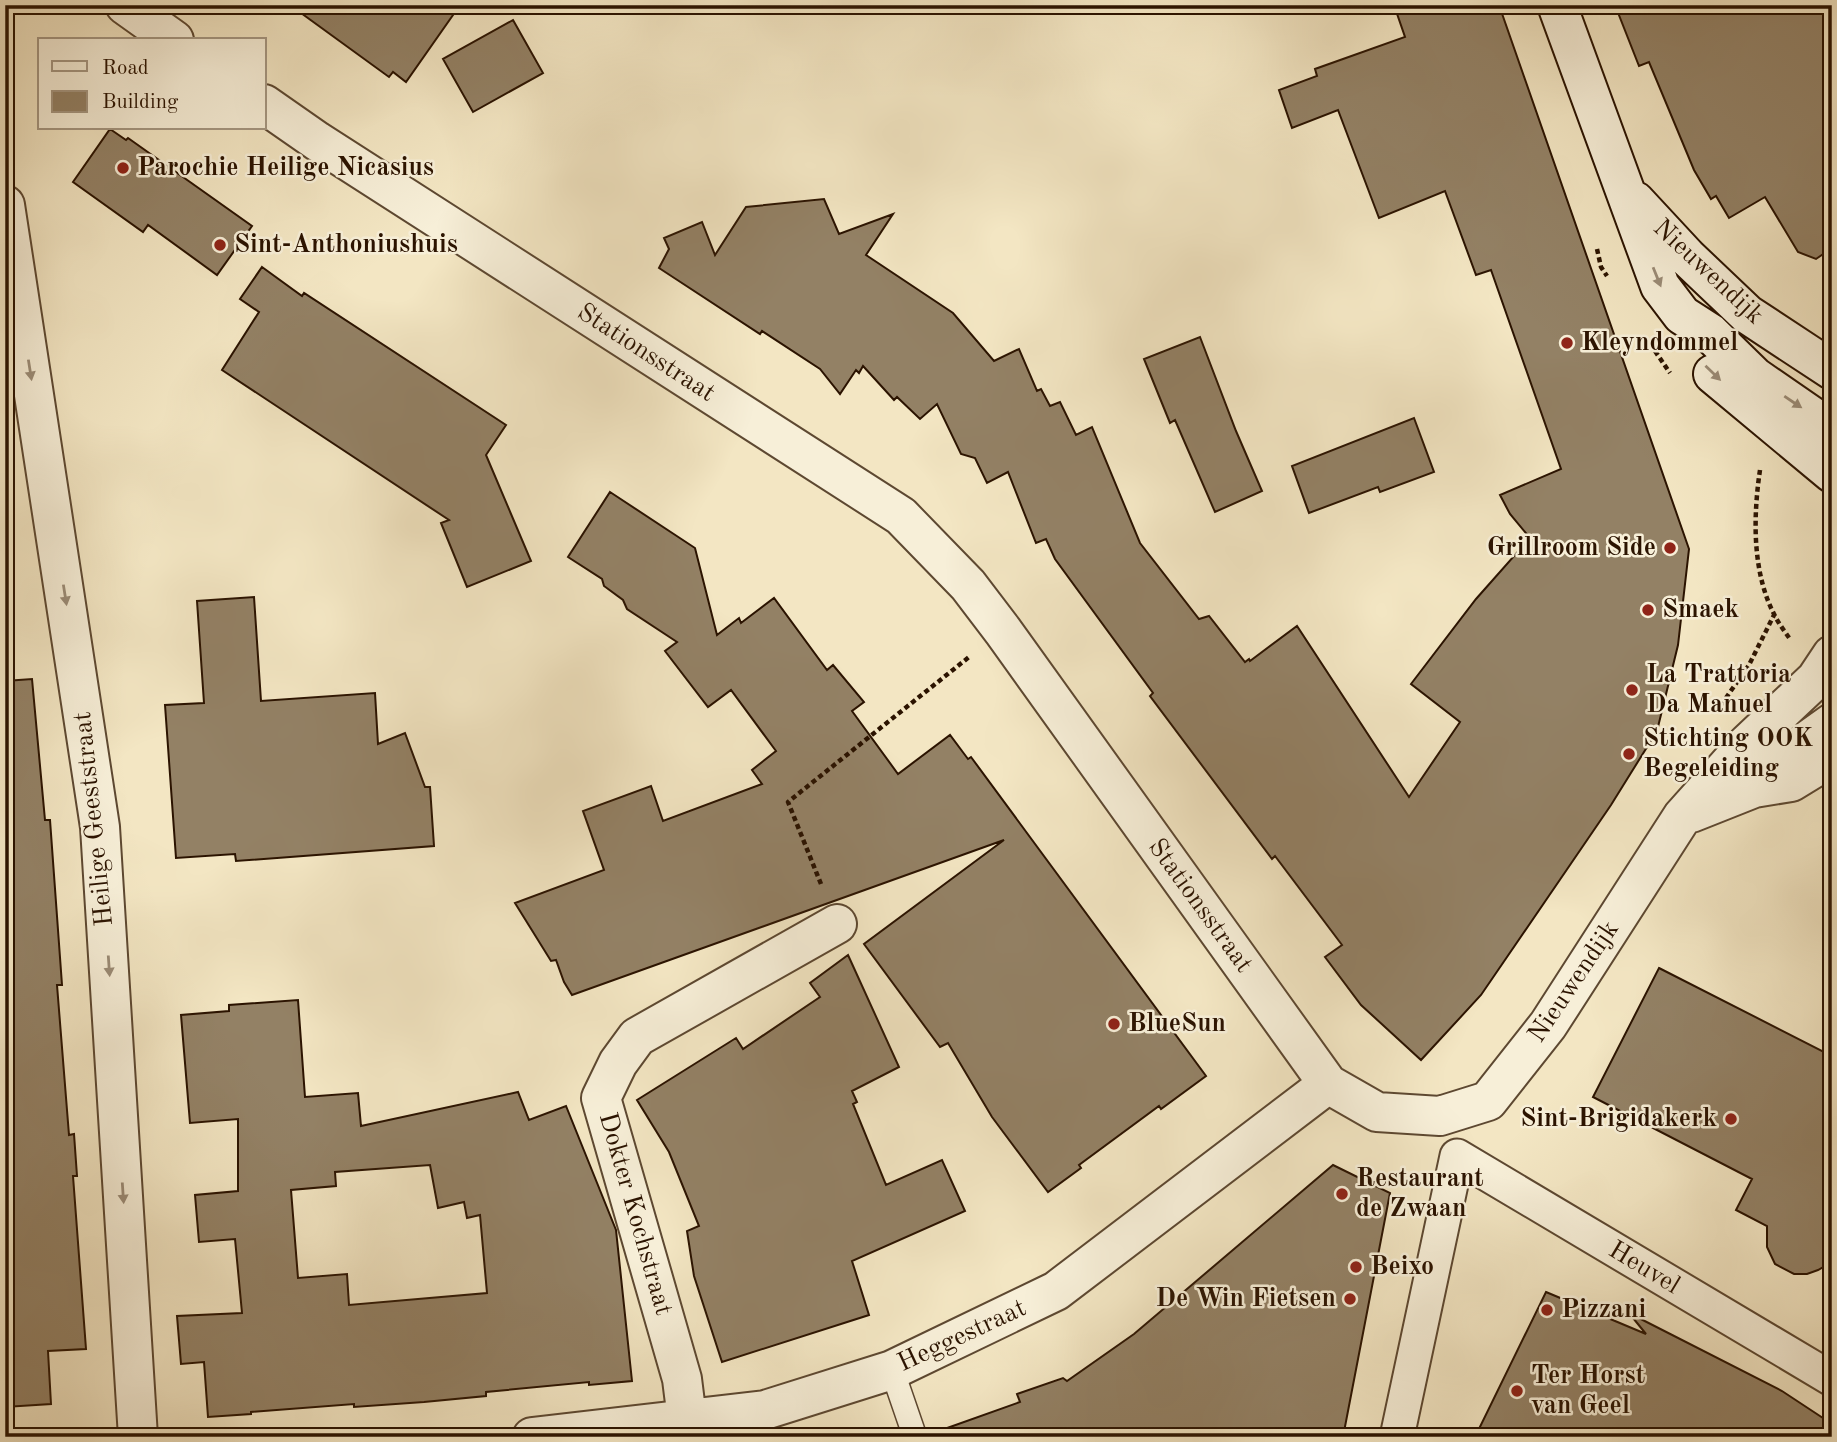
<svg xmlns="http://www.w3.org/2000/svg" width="1837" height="1442" font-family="'Old Standard TT',serif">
<rect width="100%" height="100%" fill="#f3e6c3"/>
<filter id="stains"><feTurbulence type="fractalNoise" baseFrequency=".00286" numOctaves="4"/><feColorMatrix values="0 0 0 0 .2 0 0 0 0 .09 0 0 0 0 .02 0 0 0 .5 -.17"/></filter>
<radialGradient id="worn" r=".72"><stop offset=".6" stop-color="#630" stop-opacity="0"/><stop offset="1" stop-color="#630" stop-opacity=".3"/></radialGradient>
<path fill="#938165" stroke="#2b1300" stroke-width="2" fill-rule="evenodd" d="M290 5H460L406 82 393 72 389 77Z
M1394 5H1499L1689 549 1678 645 1657 731 1611 805 1481 995 1421 1060 1361 1005 1325 957 1342 945 1275 856 1272 859 1150 696 1153 693 1055 559 1046 539 1036 543 1008 472 987 483 975 458 961 454 937 404 920 419 897 397 894 400 863 366 859 373 856 370 840 394 820 369 762 331 760 334 659 268 669 249 664 238 702 222 715 255 746 207 824 199 839 234 893 214 866 255 953 313 994 361 1019 349 1037 391 1041 389 1050 406 1060 402 1076 435 1092 427 1140 543 1199 619 1209 616 1245 662 1249 659 1250 661 1297 626 1409 797 1460 722 1411 684 1476 599 1530 538 1510 514 1500 495 1561 469 1491 270 1476 275 1445 191 1379 218 1338 110 1292 128 1279 90 1317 76 1315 69 1405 37Z
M1615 5H1832V248L1816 259 1798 252 1765 197 1729 218 1716 196 1711 199 1694 170 1649 62 1639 66Z
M513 20 543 73 473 112 443 59Z
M110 129 126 140 128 138 252 226 217 275 148 225 143 232 73 182Z
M262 267 302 296 304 293 506 425 486 455 531 561 467 587 441 523 449 520 222 370 259 312 240 299Z
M1200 337 1236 431 1262 491 1215 512 1175 420 1170 423 1144 359Z
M1414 418 1434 472 1380 492 1378 487 1309 513 1292 466Z
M610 492 695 548 717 635 739 618 741 623 774 598 827 670 833 665 864 702 852 711 898 774 950 735 968 759 971 757 1206 1076 1161 1109 1159 1106 1079 1165 1081 1168 1048 1192 992 1117 948 1043 940 1047 864 944 1004 840 572 995 564 982 556 960 551 961 515 903 604 870 583 811 651 786 663 821 762 784 752 770 776 751 731 690 708 707 665 651 677 642 627 609 623 600 604 586 602 579 568 557Z
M254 597 261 701 375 693 378 744 405 733 425 787H430L434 846 236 861 235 854 176 858 165 705 204 703 197 601Z
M32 679 45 820H50L62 985H57L69 1135 74 1134 77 1176H73L86 1349 48 1351 51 1404 5 1407V1340H11L5 1247V681Z
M848 955 899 1067 852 1091 857 1102 853 1104 886 1185 942 1160 965 1211 852 1261 869 1315 722 1362 694 1276 687 1231 699 1226 669 1152 637 1100 736 1038 743 1049 820 997 810 983Z
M1659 968 1832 1056V1262L1818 1270 1807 1274H1794L1775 1264 1767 1247V1226L1736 1210 1752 1179 1593 1097Z
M298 1000 305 1097 358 1093 361 1126 518 1092 529 1120 566 1106 616 1230 632 1381 589 1385V1382L486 1392V1396L424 1402 354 1407V1404L251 1412V1414L208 1417 204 1362 181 1364 177 1316 242 1313 235 1239 199 1242 195 1195 238 1191V1119L190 1123 181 1015 229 1011V1005ZM430 1165 438 1208 464 1202 467 1218 480 1215 487 1293 349 1305 347 1274 298 1278 291 1190 336 1186 335 1172Z
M1333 1165 1390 1193 1343 1437H937L936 1432 1020 1402 1017 1394 1063 1378 1067 1381 1134 1334Z
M1546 1292 1646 1334 1629 1313 1782 1391 1832 1424V1437H1475Z"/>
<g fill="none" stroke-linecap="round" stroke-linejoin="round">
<g stroke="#5d4831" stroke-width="26">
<path id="service" d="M892 1370 915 1437"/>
</g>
<g stroke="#5d4831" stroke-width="37">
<path id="pedestrian" d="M1397 1437 1457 1156 1832 1379"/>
</g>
<g stroke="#5d4831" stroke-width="42">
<path id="minor" d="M125 5 174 40
M264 104 317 141 901 516 968 585 1003 631 1328 1084 1377 1112 1440 1116 1488 1101 1548 1025 1682 817 1748 743 1816 679 1832 655
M5 205 100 827 138 1437
M1776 763 1832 723
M1691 813 1754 788 1791 782 1832 757
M687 1419 682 1379 601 1098 618 1063 637 1037 837 924
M532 1437 765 1410 892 1370 1056 1291 1328 1084"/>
</g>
<g stroke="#2b1300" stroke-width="42">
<path id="secondary" d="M1557 5 1660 286 1682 315 1710 333 1755 377 1832 430
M1635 201 1687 257 1747 314 1832 370
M1713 374 1832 473"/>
</g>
<path stroke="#2b1300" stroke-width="4.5" stroke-dasharray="5 3.5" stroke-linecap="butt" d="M1597 249 1601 267 1607 276
M1655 351 1670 373
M1760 470C1753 517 1752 573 1775 616 1779 624 1785 632 1790 639
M1721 705 1749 665 1774 615
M821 884 788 802 969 657"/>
<use href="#service" stroke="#f7efd8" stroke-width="23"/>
<use href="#pedestrian" stroke="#f7efd8" stroke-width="33"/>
<use href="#minor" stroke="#f7efd8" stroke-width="38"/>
<use href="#secondary" stroke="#f7efd8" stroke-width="38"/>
</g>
<defs><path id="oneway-solid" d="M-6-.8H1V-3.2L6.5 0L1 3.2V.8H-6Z" transform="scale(1.75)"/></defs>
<g fill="#9b8c77">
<use href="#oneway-solid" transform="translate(1657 277) rotate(68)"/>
<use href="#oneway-solid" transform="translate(30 370) rotate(81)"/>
<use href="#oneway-solid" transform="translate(1713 373) rotate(44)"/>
<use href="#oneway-solid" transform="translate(1793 402) rotate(34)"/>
<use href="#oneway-solid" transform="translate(65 595) rotate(81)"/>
<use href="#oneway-solid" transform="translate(109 966) rotate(86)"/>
<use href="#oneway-solid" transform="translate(123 1193) rotate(86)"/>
</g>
<g fill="#8f2418" stroke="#f7efd8" stroke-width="2.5">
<circle cx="123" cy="168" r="7"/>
<circle cx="220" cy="245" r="7"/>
<circle cx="1567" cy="343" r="7"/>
<circle cx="1670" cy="548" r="7"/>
<circle cx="1648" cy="610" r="7"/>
<circle cx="1632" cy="690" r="7"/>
<circle cx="1629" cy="754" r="7"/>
<circle cx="1114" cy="1024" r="7"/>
<circle cx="1731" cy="1119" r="7"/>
<circle cx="1342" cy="1194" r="7"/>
<circle cx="1356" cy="1267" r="7"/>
<circle cx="1350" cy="1299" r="7"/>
<circle cx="1547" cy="1310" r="7"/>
<circle cx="1517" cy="1391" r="7"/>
</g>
<g text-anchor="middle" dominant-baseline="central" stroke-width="5" stroke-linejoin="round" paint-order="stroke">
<g font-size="26" font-weight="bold" fill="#2b1300" stroke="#f7efd8" text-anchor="start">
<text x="137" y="168">Parochie Heilige Nicasius</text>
<text x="234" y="245">Sint-Anthoniushuis</text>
<text x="1581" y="343">Kleyndommel</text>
<text x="1656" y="548" text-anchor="end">Grillroom Side</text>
<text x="1662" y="610">Smaek</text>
<text x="1646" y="675">La Trattoria<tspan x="1646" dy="30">Da Manuel</tspan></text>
<text x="1643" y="739">Stichting OOK<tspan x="1643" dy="30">Begeleiding</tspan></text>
<text x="1128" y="1024">BlueSun</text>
<text x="1717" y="1119" text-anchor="end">Sint-Brigidakerk</text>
<text x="1356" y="1179">Restaurant<tspan x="1356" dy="30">de Zwaan</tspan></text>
<text x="1370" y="1267">Beixo</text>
<text x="1336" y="1299" text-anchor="end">De Win Fietsen</text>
<text x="1561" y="1310">Pizzani</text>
<text x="1531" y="1376">Ter Horst<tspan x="1531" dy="30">van Geel</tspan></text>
</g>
<g font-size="26" fill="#2b1300" stroke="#f7efd8">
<text transform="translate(1708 272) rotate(43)">Nieuwendijk</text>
<text transform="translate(646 353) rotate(33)">Stationsstraat</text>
<text transform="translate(94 819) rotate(-96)">Heilige Geeststraat</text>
<text transform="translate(1200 906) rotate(54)">Stationsstraat</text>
<text transform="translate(1574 982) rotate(-56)">Nieuwendijk</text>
<text transform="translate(635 1214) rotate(74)">Dokter Kochstraat</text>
<text transform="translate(1644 1268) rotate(31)">Heuvel</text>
<text transform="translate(962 1336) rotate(-25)">Heggestraat</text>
</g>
</g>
<rect width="1837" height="1442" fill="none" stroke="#f3e6c3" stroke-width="28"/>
<rect x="7" y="7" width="1823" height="1428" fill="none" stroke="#2b1300" stroke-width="3.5"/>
<rect x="14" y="14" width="1809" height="1414" fill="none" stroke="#2b1300" stroke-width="2"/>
<rect x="38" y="38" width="228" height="91" fill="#f7efd8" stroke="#a59782" stroke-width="2"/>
<rect x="52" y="61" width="35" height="10" fill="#f7efd8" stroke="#a59782" stroke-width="2"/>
<text x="102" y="74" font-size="21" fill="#2b1300">Road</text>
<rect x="52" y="91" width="35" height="21" fill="#938165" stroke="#a59782" stroke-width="2"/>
<text x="102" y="108" font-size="21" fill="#2b1300">Building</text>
<rect width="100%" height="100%" filter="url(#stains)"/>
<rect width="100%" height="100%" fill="url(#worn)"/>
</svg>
